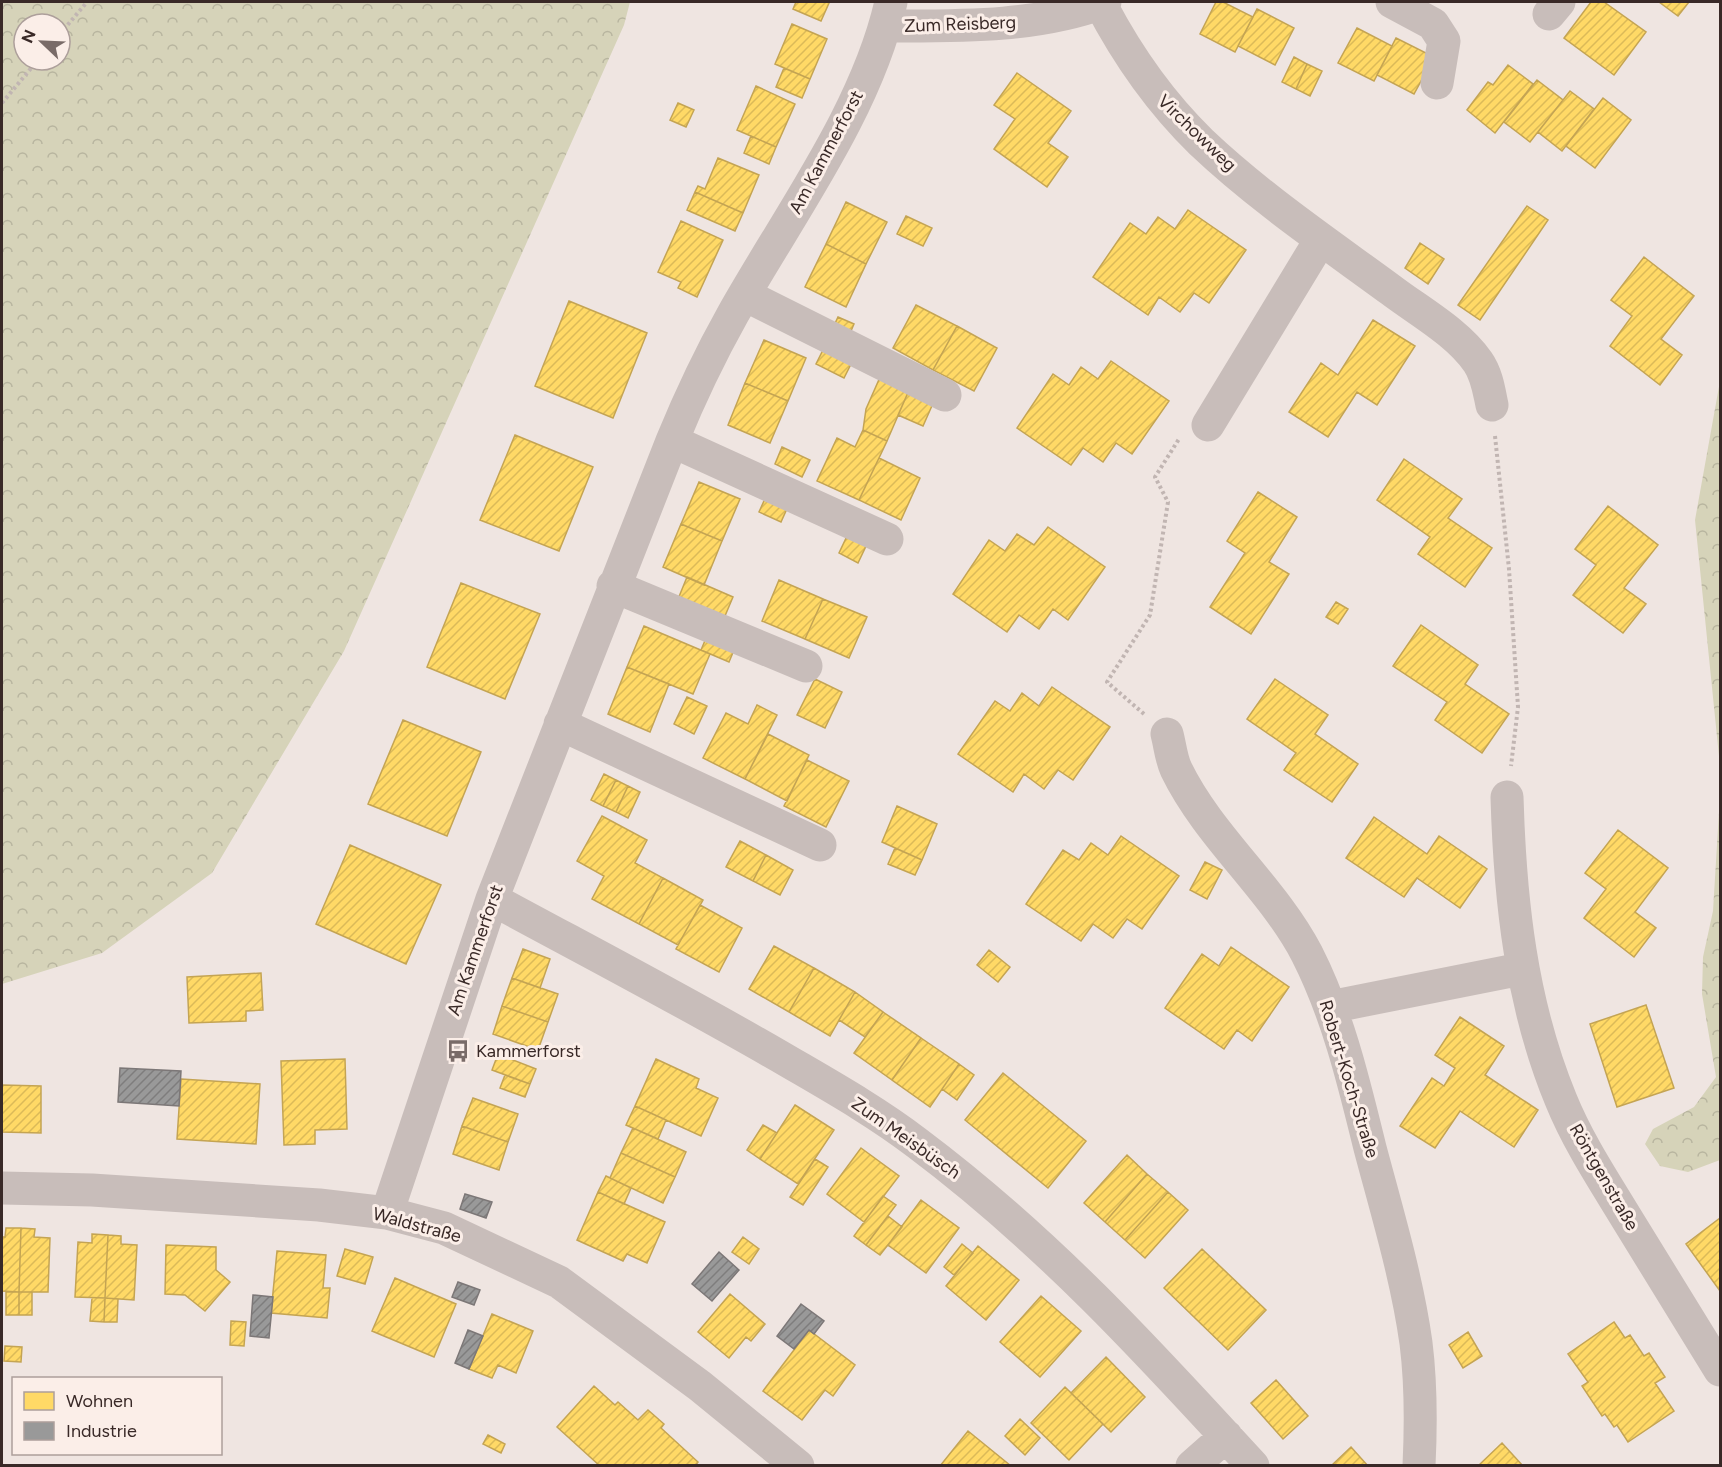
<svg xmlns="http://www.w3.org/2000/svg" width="1722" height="1467" font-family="Figtree,sans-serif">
<defs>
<pattern id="forest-crowns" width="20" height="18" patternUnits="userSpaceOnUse" patternTransform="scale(1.5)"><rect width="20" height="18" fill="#d6d3b9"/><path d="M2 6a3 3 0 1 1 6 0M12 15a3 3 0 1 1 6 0" fill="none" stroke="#b8b59f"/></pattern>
<pattern id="homes-hatch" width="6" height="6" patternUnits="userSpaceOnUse" patternTransform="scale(1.5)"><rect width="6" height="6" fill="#ffd966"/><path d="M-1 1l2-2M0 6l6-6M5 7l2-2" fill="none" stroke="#dbba58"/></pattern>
<pattern id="industry-hatch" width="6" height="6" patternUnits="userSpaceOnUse" patternTransform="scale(1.5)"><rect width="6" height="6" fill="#999"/><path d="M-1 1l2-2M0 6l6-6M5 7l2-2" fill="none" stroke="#7e7d7d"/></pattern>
</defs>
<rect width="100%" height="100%" fill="#efe5e1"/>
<path fill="url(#forest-crowns)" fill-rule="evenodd" d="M2 2H630L624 25 344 651 212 873 102 953 2 984ZM24 24H60V60H24Z
M1720 381V766L1695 520Z
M1720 795V1160L1688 1172 1660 1166 1645 1144 1653 1129 1694 1107 1716 1077 1702 994 1703 957 1713 911Z"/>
<path fill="url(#homes-hatch)" stroke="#c4a453" stroke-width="1.5" d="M796 2H827L829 3 821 21 793 9Z
M1216 2H1223L1253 17 1235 52 1200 34Z
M1591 2H1604L1646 32 1614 75 1564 38Z
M1659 2H1689L1678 16Z
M1257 9 1294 28 1275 65 1238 46Z
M792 24 827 39 810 79 775 64Z
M1357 28 1392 46 1374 81 1338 63Z
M1396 38 1434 57 1414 94 1377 75Z
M1294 57 1307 64 1296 89 1282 82Z
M1307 64 1322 71 1310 96 1296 89Z
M1508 65 1533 84 1495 133 1467 110 1488 82 1493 85Z
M784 68 810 79 802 98 776 87Z
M1017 73 1071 111 1048 143 1068 157 1047 187 994 149 1015 119 994 105Z
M1537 80 1563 100 1530 142 1504 122Z
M756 86 795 104 776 147 737 130Z
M1570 91 1594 109 1562 151 1538 132Z
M1603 98 1631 120 1595 168 1566 146Z
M678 103 694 110 686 127 670 120Z
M751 136 776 147 769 164 744 153Z
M718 158 759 175 743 213 695 192 698 186 705 189Z
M695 192 743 213 735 231 687 210Z
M846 202 887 222 866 264 826 244Z
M1527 206 1548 220 1480 320 1458 305Z
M1188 210 1246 250 1209 303 1194 293 1180 312 1159 297 1148 315 1093 277 1130 223 1146 234 1158 217 1175 229Z
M906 216 932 228 923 246 897 234Z
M681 221 723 240 697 297 678 288 681 282 658 272Z
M1420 243 1444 259 1428 284 1405 268Z
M826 244 866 264 846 307 805 287Z
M1644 257 1694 296 1661 339 1682 355 1660 385 1610 346 1632 316 1611 300Z
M569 301 647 333 613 418 535 386Z
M916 305 957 326 933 370 893 348Z
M838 317 854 324 848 338 832 330Z
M1373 320 1415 346 1377 405 1357 392 1328 437 1289 412 1321 363 1338 375Z
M957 326 997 348 974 391 933 370Z
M764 340 806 358 788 401 745 383Z
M825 346 853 360 844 378 816 364Z
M1111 361 1169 401 1132 454 1116 443 1103 462 1083 448 1071 465 1017 428 1053 374 1069 385 1081 367 1098 379Z
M881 375 910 388 887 441 863 430 866 409Z
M745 383 788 401 770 443 728 425Z
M910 388 935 399 923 426 898 415Z
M863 430 887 441 859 500 817 481 837 438 855 447Z
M515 435 593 467 559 551 480 520Z
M782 447 810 460 802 477 775 464Z
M879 458 920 478 901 520 859 500Z
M1404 459 1462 499 1448 518 1492 548 1465 587 1418 554 1430 537 1377 500Z
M699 482 740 499 722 541 681 524Z
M768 492 790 502 781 522 759 512Z
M1258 492 1297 517 1269 562 1289 574 1251 634 1210 607 1245 553 1227 541Z
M1608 506 1658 545 1624 588 1646 604 1623 633 1573 595 1596 565 1575 549Z
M681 524 722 541 704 585 663 567Z
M1048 527 1105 567 1068 620 1053 609 1039 629 1019 615 1007 632 953 594 989 540 1005 551 1017 534 1034 545Z
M848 534 867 544 858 563 839 553Z
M687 577 733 597 722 623 676 604Z
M779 580 823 599 805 639 762 621Z
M461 583 540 614 505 699 427 667Z
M823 599 867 617 849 658 805 639Z
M1336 602 1348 609 1338 624 1326 617Z
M1421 625 1478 665 1465 684 1509 714 1482 753 1435 720 1447 702 1393 666Z
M644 626 710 654 693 694 627 667Z
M709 631 737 643 729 662 701 650Z
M627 667 669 684 650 732 608 714Z
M815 679 842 692 825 728 797 715Z
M1275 679 1328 715 1315 734 1358 764 1332 802 1284 770 1296 753 1247 719Z
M1052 687 1110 727 1073 780 1058 770 1044 789 1024 774 1013 792 958 754 995 701 1010 711 1022 693 1039 706Z
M687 697 707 706 694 734 674 724Z
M757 705 777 715 745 779 703 758 726 713 748 724Z
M403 720 481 752 447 836 368 804Z
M768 734 809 755 787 801 745 779Z
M807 760 849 781 826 827 784 806Z
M604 774 616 780 603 806 591 800Z
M616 780 628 786 616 812 603 806Z
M628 786 640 792 628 818 616 812Z
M897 806 937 824 922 860 882 842Z
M602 816 647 840 635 863 663 878 639 924 592 899 604 876 577 861Z
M1374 817 1427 854 1439 836 1487 869 1460 908 1417 878 1404 897 1346 858Z
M1618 830 1668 868 1635 912 1656 928 1634 957 1584 918 1606 889 1585 873Z
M1121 836 1179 876 1142 929 1127 919 1113 938 1093 924 1081 941 1026 904 1063 850 1079 860 1091 843 1108 855Z
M740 841 766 855 753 881 726 867Z
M350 845 441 885 406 964 316 924Z
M895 848 922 860 915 875 888 864Z
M766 855 793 870 780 895 753 881Z
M1205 862 1222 870 1207 899 1190 890Z
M663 878 703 900 678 945 639 924Z
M700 905 742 928 719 972 676 949Z
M774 946 814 968 789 1012 749 989Z
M1231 947 1289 987 1252 1041 1237 1030 1224 1049 1165 1008 1202 954 1219 966Z
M523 949 550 959 540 988 512 978Z
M989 950 1010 967 998 982 977 965Z
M814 968 855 992 830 1036 789 1012Z
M261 973 263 1010 246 1011V1021L189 1023 187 977Z
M512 978 558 994 548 1022 502 1006Z
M855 992 883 1012 865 1037 839 1020Z
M1646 1005 1674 1088 1617 1107 1590 1024Z
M502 1006 548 1022 538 1050 493 1034Z
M883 1012 921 1038 892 1080 854 1053Z
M1460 1017 1504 1046 1485 1075 1538 1110 1514 1147 1460 1111 1435 1148 1400 1126 1432 1078 1444 1086 1455 1068 1435 1055Z
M921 1038 959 1064 930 1107 892 1080Z
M498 1054 536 1069 530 1084 492 1070Z
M345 1059 347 1129 315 1130V1144L284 1145 281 1061Z
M656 1059 699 1079 696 1088 718 1098 701 1136 635 1106Z
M959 1064 974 1075 957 1100 942 1089Z
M1003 1073 1086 1141 1048 1188 965 1120Z
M505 1075 530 1084 525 1097 500 1088Z
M181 1079 260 1084 256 1144 177 1139Z
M2 1085 41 1086V1133L2 1132Z
M473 1098 518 1114 508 1142 462 1126Z
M795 1105 834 1130 798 1184 760 1159Z
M635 1106 666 1120 658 1139 626 1125Z
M763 1125 777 1133 760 1159 747 1150Z
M462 1126 508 1142 499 1170 453 1154Z
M633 1128 686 1152 675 1177 621 1153Z
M861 1148 899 1176 864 1222 827 1194Z
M621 1153 675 1177 663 1203 610 1178Z
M1127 1155 1147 1174 1105 1222 1084 1203Z
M815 1159 828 1167 803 1205 790 1197Z
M1147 1174 1168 1192 1125 1240 1105 1222Z
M606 1176 631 1188 624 1204 598 1192Z
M598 1192 665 1222 647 1263 627 1254 623 1261 577 1240Z
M1168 1192 1188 1210 1145 1258 1125 1240Z
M883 1196 896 1205 866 1245 854 1236Z
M921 1200 959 1228 926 1273 888 1245Z
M888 1216 902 1227 880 1255 866 1245Z
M1720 1218V1291L1686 1244Z
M6 1228H21L19 1292 2 1291V1237H5Z
M21 1228 35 1229 34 1237 50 1238 48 1292H19Z
M92 1234 108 1235 105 1298 75 1297 78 1242 92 1243Z
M108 1235 121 1236V1244L137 1245 134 1300 105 1298Z
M743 1237 759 1249 749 1264 732 1252Z
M962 1244 973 1253 954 1275 944 1267Z
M166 1245 216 1247V1270L230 1282 205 1311 185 1295 165 1294Z
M978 1246 1019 1280 986 1320 946 1286Z
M345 1249 373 1257 365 1284 337 1276Z
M1202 1249 1266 1310 1228 1350 1164 1288Z
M277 1251 326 1255 323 1288H330L327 1318 271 1313Z
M395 1278 456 1304 434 1357 372 1331Z
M6 1292H19V1315H6Z
M19 1292H32V1315H19Z
M730 1294 765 1324 751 1341 746 1337 729 1358 698 1332Z
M1041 1296 1081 1331 1040 1377 1000 1342Z
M92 1298H105L104 1322 90 1321Z
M105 1298 118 1299 117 1322H104Z
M492 1314 533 1331 516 1373 498 1365 492 1378 469 1369Z
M231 1321 246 1322 244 1346 230 1345Z
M1614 1322 1625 1338 1630 1335 1644 1356 1649 1353 1665 1377 1655 1383 1674 1411 1628 1442 1617 1425 1614 1427 1605 1414 1602 1416 1582 1386 1588 1382 1568 1354Z
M809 1330 855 1365 833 1396 825 1390 802 1420 763 1391Z
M1468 1332 1482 1356 1463 1368 1449 1345Z
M5 1346 22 1347 21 1362 4 1361Z
M1106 1357 1145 1397 1111 1432 1071 1393Z
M1276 1380 1308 1416 1283 1439 1251 1403Z
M594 1386 615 1405 618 1402 638 1420 648 1410 664 1424 661 1428 698 1462 695 1466H600L557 1427Z
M1065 1387 1103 1424 1069 1460 1031 1423Z
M1020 1419 1040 1438 1025 1455 1005 1436Z
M968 1431 1011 1466H940Z
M488 1435 505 1444 501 1453 483 1444Z
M1502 1443 1523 1466H1478Z
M1351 1447 1368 1466H1331Z"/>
<path fill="url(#industry-hatch)" stroke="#7c7777" stroke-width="1.5" d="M120 1068 181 1071 179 1106 118 1102Z
M465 1194 492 1202 486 1218 460 1209Z
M719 1252 739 1270 712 1301 692 1284Z
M458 1282 480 1290 474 1305 452 1297Z
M253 1295 273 1297 269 1338 250 1336Z
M801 1304 824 1321 814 1334 809 1330 794 1349 777 1336Z
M468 1330 483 1336 469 1369 455 1363Z"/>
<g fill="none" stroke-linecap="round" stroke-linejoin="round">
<path stroke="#c1b5b2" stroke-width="4" stroke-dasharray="3 3" stroke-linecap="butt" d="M60 34 87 2
M2 103 38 60
M1495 436 1509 569 1518 707 1511 766
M1144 714 1107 682 1150 615 1168 502 1155 477 1179 439"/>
<path stroke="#c8bdba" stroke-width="33" d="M1392 2 1433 24 1444 41 1437 83
M1100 3C1127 55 1159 101 1201 142 1259 197 1327 243 1391 290 1420 312 1457 332 1478 362 1487 375 1489 391 1492 405
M1549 14 1559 2
M885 26C958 26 1035 28 1105 2
M745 295 945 395
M1208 425 1321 239
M672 441 887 539
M613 586 806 666
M560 724 820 845
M1167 734C1170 745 1171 758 1176 769 1209 837 1272 887 1307 954 1338 1015 1354 1083 1370 1148 1387 1212 1407 1278 1416 1343 1421 1383 1421 1425 1419 1466
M1507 797C1510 901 1521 1003 1561 1100 1578 1142 1604 1181 1627 1219 1658 1270 1689 1320 1720 1370
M492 899C588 951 684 1001 779 1056 825 1083 874 1110 917 1143 1045 1239 1145 1348 1253 1466
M1330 1007 1521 969
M2 1188 92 1190 319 1205 387 1213 444 1228 559 1282 700 1386 798 1466
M387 1213 492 899 672 441C690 397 710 355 733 314 788 216 866 112 891 2
M1192 1466 1226 1436"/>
</g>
<defs>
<g id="bus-bare" transform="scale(1.8)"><path d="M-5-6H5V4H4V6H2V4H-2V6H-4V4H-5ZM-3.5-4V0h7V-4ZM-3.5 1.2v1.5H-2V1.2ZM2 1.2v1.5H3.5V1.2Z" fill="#796b68" stroke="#fbeee8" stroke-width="2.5" paint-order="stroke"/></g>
</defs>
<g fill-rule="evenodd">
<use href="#bus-bare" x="458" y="1051"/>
</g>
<g text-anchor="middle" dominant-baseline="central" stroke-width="6" stroke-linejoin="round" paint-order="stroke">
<g font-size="18" fill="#392927" stroke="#fbeee8">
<text transform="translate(960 24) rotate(-2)">Zum Reisberg</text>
<text transform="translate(1197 133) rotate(44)">Virchowweg</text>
<text transform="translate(826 152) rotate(-62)">Am Kammerforst</text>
<text transform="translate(475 950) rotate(-71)">Am Kammerforst</text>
<text transform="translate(1349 1079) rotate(73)">Robert-Koch-Straße</text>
<text transform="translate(906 1138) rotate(35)">Zum Meisbüsch</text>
<text transform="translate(1604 1177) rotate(60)">Röntgenstraße</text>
<text transform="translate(417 1225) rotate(15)">Waldstraße</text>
</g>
<g font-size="18" fill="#392927" stroke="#fbeee8" text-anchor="start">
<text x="476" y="1051">Kammerforst</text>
</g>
</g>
<rect width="1722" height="1467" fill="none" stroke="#392927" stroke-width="6"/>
<rect x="12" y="1377" width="210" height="78" fill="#fbeee8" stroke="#ad9f9b" stroke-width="1.5"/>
<rect x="24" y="1392" width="30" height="18" fill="#ffd966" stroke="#ad9f9b" stroke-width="1.5"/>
<text x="66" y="1407" font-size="18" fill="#392927">Wohnen</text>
<rect x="24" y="1422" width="30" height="18" fill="#999999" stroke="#ad9f9b" stroke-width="1.5"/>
<text x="66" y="1437" font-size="18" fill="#392927">Industrie</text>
<g transform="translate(42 42) rotate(293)"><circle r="28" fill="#fbeee8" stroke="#ad9f9b" stroke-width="1.5"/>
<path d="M0-4.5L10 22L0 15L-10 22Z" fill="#796b68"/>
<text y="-9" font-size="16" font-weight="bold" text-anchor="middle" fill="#392927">N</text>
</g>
</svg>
